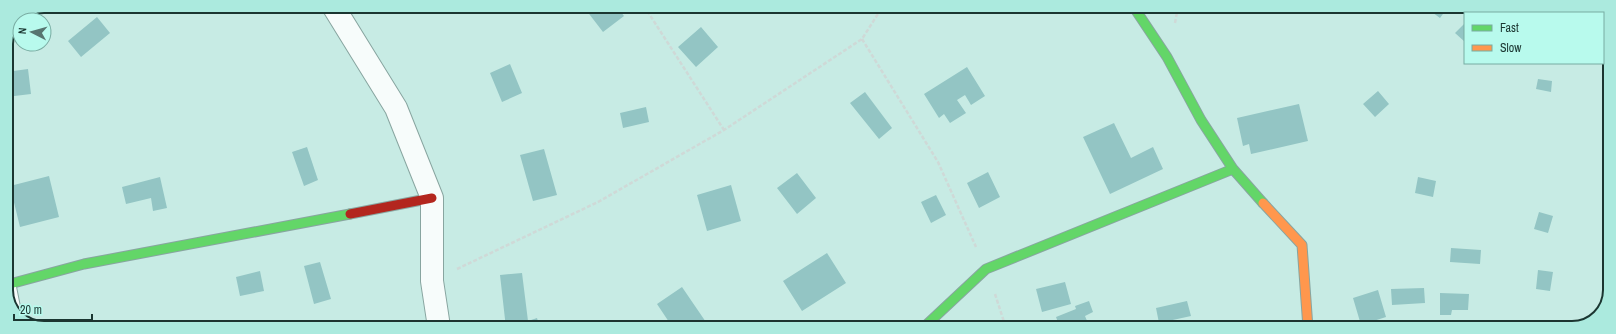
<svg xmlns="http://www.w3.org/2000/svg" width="1616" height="334" font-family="'Archivo Narrow',sans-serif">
<rect width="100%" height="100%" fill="#c7ebe4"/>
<path fill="#93c5c4" d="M583 6H616L624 16 603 32Z
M1425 7H1448L1440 18Z
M97 17 110 33 81 57 68 41Z
M1465 23V42L1455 33Z
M701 27 718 47 696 67 678 47Z
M510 64 522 93 502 102 490 73Z
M967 67 985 96 971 105 965 95 957 100 966 113 950 123 944 114 939 118 924 94Z
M28 69 31 94 6 97V72Z
M1538 79 1552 81 1551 92 1536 89Z
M1378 91 1389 104 1375 117 1363 104Z
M865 92 892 128 879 139 850 103Z
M1299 104 1308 141 1251 154 1249 144 1243 146 1237 118Z
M646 107 649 122 623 128 620 113Z
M1114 123 1131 158 1153 147 1163 169 1110 194 1083 137Z
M307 147 318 180 304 186 292 152Z
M544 149 557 195 533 201 520 155Z
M988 172 1000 197 979 208 967 183Z
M797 173 816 198 797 214 777 188Z
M49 176 59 217 20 227 10 186Z
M160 177 167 208 153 211 151 198 126 204 122 187Z
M1418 177 1436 181 1433 197 1415 193Z
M731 185 741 221 707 231 697 195Z
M936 195 946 215 931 223 921 202Z
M1539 212 1553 216 1548 233 1534 229Z
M1451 248 1481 250 1480 264 1450 262Z
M827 253 846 283 802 311 783 281Z
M320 262 331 299 314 304 304 266Z
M1538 270 1553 272 1550 291 1536 289Z
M260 271 264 291 240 296 236 277Z
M522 273 528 321 537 318 540 328H506L500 275Z
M1065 282 1071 304 1042 312 1036 289Z
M682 287 710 328H673L657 304Z
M1424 288 1425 303 1392 305 1391 289Z
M1378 290 1386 317 1361 325 1353 298Z
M1440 293 1469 294 1468 310H1452L1451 315H1440Z
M1089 301 1093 312 1085 316 1090 328H1060L1056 317 1076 309 1075 306Z
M1187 301 1191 316 1159 323 1156 308Z"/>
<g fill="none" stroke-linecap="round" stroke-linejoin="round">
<g stroke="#88a5a0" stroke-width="17">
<path id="lane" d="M8 285 13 310"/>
</g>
<g stroke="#88a5a0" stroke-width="24">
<path id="street" d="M333 6 396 108 432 198V281L439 327"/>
</g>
<g stroke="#88a5a0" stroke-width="11">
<path id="fast" d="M1133 6 1167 57 1201 120 1233 169
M6 285 84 264 350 214
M923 328 986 269 1233 169 1263 203"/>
</g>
<g stroke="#88a5a0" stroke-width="11">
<path id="slow" d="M1263 203 1302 245 1308 328"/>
</g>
<g stroke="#88a5a0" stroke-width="11">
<path id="jam" d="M350 214 432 198"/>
</g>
<path stroke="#cfd9d7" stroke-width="2.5" stroke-dasharray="4 2" stroke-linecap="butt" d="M644 6 724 130
M1175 23 1178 7
M862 39 938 162 976 247
M6 244 7 260
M457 269 598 202 724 130 862 39 883 6
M995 294 1006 328"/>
<use href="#lane" stroke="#f7fcfb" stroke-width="15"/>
<use href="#street" stroke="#f7fcfb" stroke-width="22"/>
<use href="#fast" stroke="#63d668" stroke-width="9"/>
<use href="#slow" stroke="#ff974d" stroke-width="9"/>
<use href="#jam" stroke="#b3261e" stroke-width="9"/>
</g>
<path d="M0 0H1616V334H0ZM44 13H1572A31 31 0 0 1 1603 44V290A31 31 0 0 1 1572 321H44A31 31 0 0 1 13 290V44A31 31 0 0 1 44 13Z" fill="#abeade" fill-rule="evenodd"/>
<path fill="none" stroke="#1b3631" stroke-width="2" d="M44 13H1572A31 31 0 0 1 1603 44V290A31 31 0 0 1 1572 321H44A31 31 0 0 1 13 290V44A31 31 0 0 1 44 13Z"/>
<rect x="1464" y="12" width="140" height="52" fill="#b8faed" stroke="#79aca2"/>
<rect x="1472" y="25" width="20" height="6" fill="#63d668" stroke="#79aca2"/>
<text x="1500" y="32" font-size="12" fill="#1b3631">Fast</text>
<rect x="1472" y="45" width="20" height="6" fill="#ff974d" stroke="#79aca2"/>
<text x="1500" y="52" font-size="12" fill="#1b3631">Slow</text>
<g transform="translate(32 32) rotate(276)"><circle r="19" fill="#b8faed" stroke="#79aca2"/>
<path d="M0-3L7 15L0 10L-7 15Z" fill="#577570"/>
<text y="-6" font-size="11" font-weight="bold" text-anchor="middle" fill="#1b3631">N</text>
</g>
<path d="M14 314v6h78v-6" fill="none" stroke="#1b3631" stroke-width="2"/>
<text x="20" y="314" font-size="12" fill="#1b3631" stroke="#b8faed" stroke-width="3" paint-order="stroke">20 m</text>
</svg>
